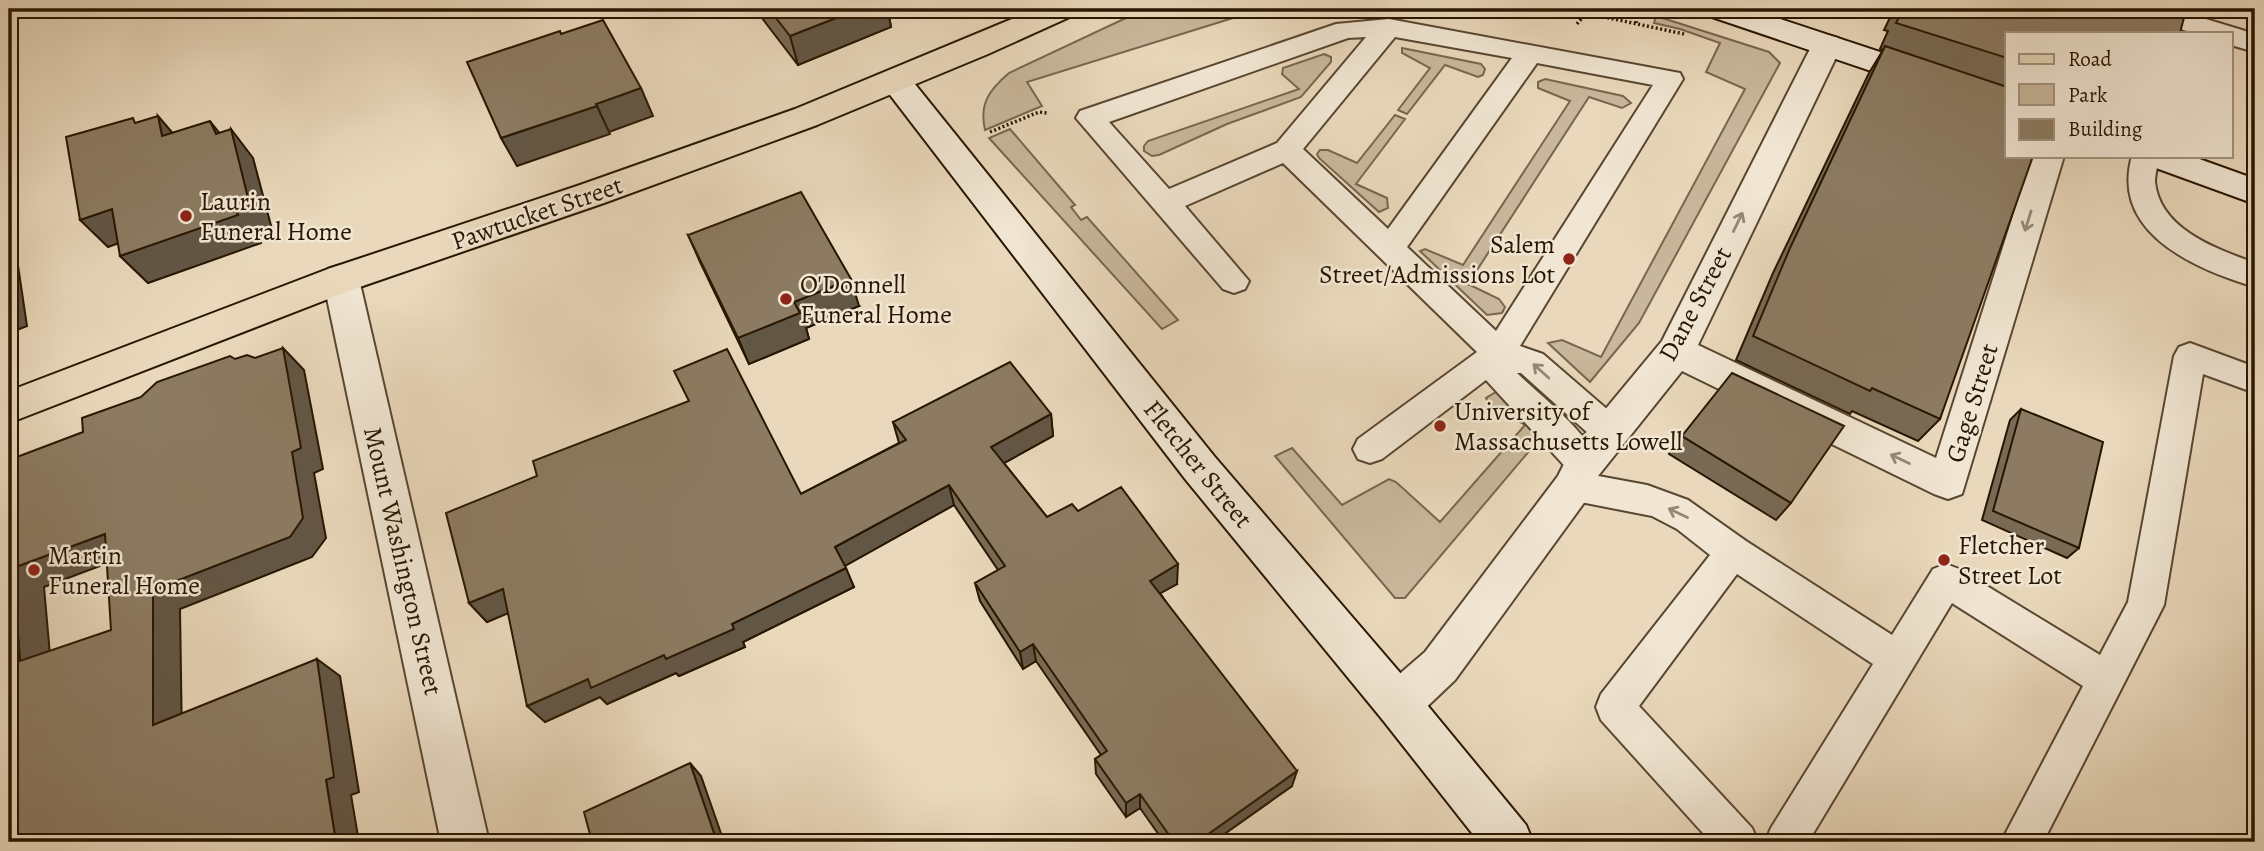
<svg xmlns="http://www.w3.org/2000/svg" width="2264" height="851" font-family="Alegreya,serif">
<rect width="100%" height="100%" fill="#e9d8bb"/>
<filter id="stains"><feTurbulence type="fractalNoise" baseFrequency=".00286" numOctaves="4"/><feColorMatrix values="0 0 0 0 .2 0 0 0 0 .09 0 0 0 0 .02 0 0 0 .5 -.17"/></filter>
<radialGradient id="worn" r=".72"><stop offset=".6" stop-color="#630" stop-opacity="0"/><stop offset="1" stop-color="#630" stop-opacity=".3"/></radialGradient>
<path fill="#c8b79b" stroke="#78664e" stroke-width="2" d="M1145 9H1262L1027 82 1042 106 985 130C979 104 989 90 1009 73Z
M1656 16 1769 52 1780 63 1639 323 1590 382 1548 343 1562 340 1601 357 1745 89 1706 72 1720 43 1680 29 1654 23Z
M1402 48 1481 64 1485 69 1483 75 1478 77 1445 65 1407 114 1398 110 1430 68 1402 53Z
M1324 54 1331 57V62L1301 97 1227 124 1159 155 1152 156 1144 151V146L1148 141 1299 89 1282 74 1283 68Z
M1545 79 1623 96 1631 103 1622 108 1589 97 1468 284 1499 299 1505 307 1502 313 1487 315 1420 251 1425 249 1463 265 1570 101 1538 88V82Z
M1395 115 1405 119 1356 184 1387 198 1388 208 1379 212 1319 158 1317 154 1320 150H1328L1357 163Z
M1010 129 1075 205 1071 207 1081 220 1087 217 1178 320 1162 329 989 138Z
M1496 392 1541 437 1405 598H1395L1275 456 1292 448 1342 505 1389 479 1396 482 1440 522 1525 425 1489 404 1486 398Z"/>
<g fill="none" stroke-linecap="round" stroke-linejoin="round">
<g stroke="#584630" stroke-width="4">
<path id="lane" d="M2172 9H2198L2196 16 2255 34V52L2231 45V33H2194L2173 27 2169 21Z
M1389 19 1680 73 1683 79 1520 346 1543 354 1623 423 1628 433 1623 443 1611 447 1599 443 1521 373H1517C1545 400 1583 428 1601 464L1593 475 1647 485 1688 500 1746 541 1892 635 1933 569 1946 564 1959 569 2100 655 2128 602 2174 356 2179 347 2190 343 2255 367V393L2203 374 2164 605 2043 842H2001L2083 686 1952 603 1808 842H1765L1771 828 1873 664 1737 574 1639 706 1752 828 1758 842H1711L1601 720 1596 707 1601 694 1710 555 1677 529 1652 516 1560 498 1555 488 1560 478 1571 473 1486 380 1382 459 1370 463 1358 459 1353 449 1358 439 1477 352 1283 163 1185 206 1249 281 1245 289 1234 293 1223 289 1076 118 1080 111 1336 24ZM1366 37 1277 143 1169 189 1109 122 1348 38ZM1395 37 1512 58 1388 229 1303 149ZM1537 63 1653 85 1496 331 1407 247Z
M2132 156H2160C2158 164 2155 173 2155 182 2160 230 2217 249 2255 263V287C2195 269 2110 233 2132 156Z"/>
</g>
<g stroke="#584630" stroke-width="4">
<path id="street" d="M1827 35 1838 38 1842 45 1698 345 1936 458 2032 156H2064L1962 494 1948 499 1934 494 1682 371 1598 476 1586 500 1455 680 1414 719 1398 725 1382 719 1376 704 1382 689 1425 652 1558 476 1570 452 1662 341 1812 45 1816 38Z
M341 265 354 269 359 279 489 842H441L323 279 328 269Z"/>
</g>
<g stroke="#281601" stroke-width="4">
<path id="secondary" d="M1705 9H1750L2007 94V117L1709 16Z
M895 69 906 73 1214 456 1414 689 1526 825 1533 842H1479L1382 719 1186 480 884 87 879 80 884 73Z
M2141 156H2191L2255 179V204L2145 164Z"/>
</g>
<g stroke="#281601" stroke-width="4">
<path id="primary" d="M1036 9H1076L1072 16 988 54 817 125 604 203 354 289 9 423V391L328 269 580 185 795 109Z"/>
</g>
<path stroke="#281601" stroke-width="3.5" stroke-dasharray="2 2.5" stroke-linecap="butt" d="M1636 23 1637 9
M1577 24 1586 13 1684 34
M990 132 1039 112 1047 113"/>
<use href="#lane" fill="#f1e6d3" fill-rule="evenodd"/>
<use href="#street" fill="#f1e6d3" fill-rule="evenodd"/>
<use href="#secondary" fill="#f1e6d3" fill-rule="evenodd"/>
<use href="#primary" fill="#e9d8bb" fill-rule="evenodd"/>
</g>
<path fill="#786a54" stroke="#281601" stroke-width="2" d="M755 9H908L889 16 891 27 798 65Z
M1894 9H2170L2007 33V156L1940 419 1918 441 1852 411 1850 414 1736 360 1773 273 1869 73 1883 50 1880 49 1888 31 1884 30Z
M2251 9H2255V16L2249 14Z
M688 235 859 306 806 328 809 339 749 364 700 262Z
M2021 409 2079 548 2067 558 1982 520 2010 420Z
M1051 414 1053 436 1004 463 1047 517 1078 511 1177 584 1160 593 1292 786 1213 842H1164L1140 808 1126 817 1096 774 1095 759 1101 755 1036 661 1023 669 980 601 975 583 998 570 954 505 844 566 854 587 743 642 745 647 679 676 676 673 607 704 600 697 545 722 508 613 487 622 469 603 801 494 899 443 893 422Z
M1682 436 1791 503 1776 520 1669 454Z"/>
<path fill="#625645" stroke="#281601" stroke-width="2" d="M859 9H908L889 16 891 27 798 65 790 36Z
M641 88 653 116 609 132 596 104Z
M597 106 610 134 517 166 501 138Z
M158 116 182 144 162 136Z
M210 121 233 150 216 134Z
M231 129 253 158 273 233 260 239 261 243 148 283 120 256 236 211Z
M112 209 138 236 108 247 80 220Z
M9 245 16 252 27 326 9 333Z
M851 279 859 306 806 328 809 339 749 364 738 338 794 302Z
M283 348 304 370 323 469 314 473 326 538 312 557 180 609 182 741 153 725V590L292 452Z
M1051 414 1053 436 995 468 991 447Z
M949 485 954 505 843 567 835 547Z
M105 534 132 554 44 587 52 678 20 661 13 568Z
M1178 564 1177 584 1150 599V581Z
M846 568 854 587 743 642 745 647 679 676 676 673 607 704 600 697 545 722 527 706 588 679 732 624Z
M503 589 520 608 487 622 469 603Z
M1033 644 1036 661 1023 669 1020 652Z
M317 659 340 676 359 792 351 795 359 842H336L326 780Z
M690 763 701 776 724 842H717Z
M1297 771 1292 786 1213 842H1197Z
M1140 794V808L1126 817V803Z"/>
<path fill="#8c7b62" stroke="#281601" stroke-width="2" fill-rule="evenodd" d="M769 9H859L790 36Z
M1903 9H2170L2185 14 2180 33H2007V58L1896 23Z
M603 20 641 88 596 104 597 106 501 138 467 62 560 31 561 34Z
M1885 46 2007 87V156H2033L1940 419 1872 388 1870 391 1753 336 1790 248Z
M158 116 162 136 210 121 216 134 231 129 250 206 236 211 238 215 120 256 112 209 80 220 66 137 133 118 135 123Z
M801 192 851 279 794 302 800 313 738 338 688 235Z
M283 348 301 448 292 452 303 518 290 537 153 590V725L317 659 334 777 326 780 336 842H9V460L83 432 82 418 141 397 157 382 230 356 235 359 247 355 255 358ZM105 534 111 630 20 661 13 568Z
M727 349 801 494 906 440 893 422 1010 362 1051 414 991 447 1047 517 1072 504 1078 511 1121 487 1178 564 1150 581 1297 771 1197 842H1174L1140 794 1126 803 1095 759 1107 751 1033 644 1020 652 975 583 1005 566 949 485 835 547 846 568 732 624 734 629 666 659 664 655 591 688 588 679 527 706 503 589 469 603 446 513 537 476 533 461 689 401 674 371Z
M1732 373 1844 426 1791 503 1682 436Z
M2021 409 2103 442 2079 548 1993 511Z
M690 763 717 842H592L584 812Z"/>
<defs><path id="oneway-shaft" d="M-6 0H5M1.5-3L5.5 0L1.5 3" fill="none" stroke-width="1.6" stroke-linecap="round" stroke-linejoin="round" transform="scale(1.75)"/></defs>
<g stroke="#978874">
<use href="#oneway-shaft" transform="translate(2028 221) rotate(107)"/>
<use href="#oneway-shaft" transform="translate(1738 222) rotate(-64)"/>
<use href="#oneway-shaft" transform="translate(1541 371) rotate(-138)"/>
<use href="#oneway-shaft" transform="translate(1900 459) rotate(-154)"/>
<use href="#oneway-shaft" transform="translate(1678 513) rotate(-154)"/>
</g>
<g fill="#8f2418" stroke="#f1e6d3" stroke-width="2.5">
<circle cx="186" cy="216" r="7"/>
<circle cx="1569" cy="259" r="7"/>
<circle cx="786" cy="299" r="7"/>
<circle cx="1440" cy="426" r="7"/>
<circle cx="1944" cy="560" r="7"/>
<circle cx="34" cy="570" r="7"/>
</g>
<g text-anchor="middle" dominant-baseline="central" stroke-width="5" stroke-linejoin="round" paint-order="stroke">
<g font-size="26" fill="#281601" stroke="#f1e6d3" text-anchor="start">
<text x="200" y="201">Laurin<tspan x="200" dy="30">Funeral Home</tspan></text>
<text x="1555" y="244" text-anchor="end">Salem<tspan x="1555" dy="30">Street/Admissions Lot</tspan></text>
<text x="800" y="284">O'Donnell<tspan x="800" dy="30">Funeral Home</tspan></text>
<text x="1454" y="411">University of<tspan x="1454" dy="30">Massachusetts Lowell</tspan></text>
<text x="1958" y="545">Fletcher<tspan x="1958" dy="30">Street Lot</tspan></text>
<text x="48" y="555">Martin<tspan x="48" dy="30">Funeral Home</tspan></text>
</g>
<g font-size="26" fill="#281601" stroke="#f1e6d3">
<text transform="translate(537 213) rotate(-19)">Pawtucket Street</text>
<text transform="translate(1695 304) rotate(-62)">Dane Street</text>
<text transform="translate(1972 403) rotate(-73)">Gage Street</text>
<text transform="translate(1198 464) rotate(51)">Fletcher Street</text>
<text transform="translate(403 561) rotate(77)">Mount Washington Street</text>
</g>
</g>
<rect width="2264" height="851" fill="none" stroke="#e9d8bb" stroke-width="35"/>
<rect x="10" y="10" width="2243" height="830" fill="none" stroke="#281601" stroke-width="3.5"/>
<rect x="18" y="18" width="2229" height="816" fill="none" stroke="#281601" stroke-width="2"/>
<rect x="2005" y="32" width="228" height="126" fill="#f1e6d3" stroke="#a1937f" stroke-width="2"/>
<rect x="2019" y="54" width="35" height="10" fill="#e9d8bb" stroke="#a1937f" stroke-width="2"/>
<text x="2068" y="66" font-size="21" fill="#281601">Road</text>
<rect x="2019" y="84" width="35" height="21" fill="#c8b79b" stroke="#a1937f" stroke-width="2"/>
<text x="2068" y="102" font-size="21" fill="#281601">Park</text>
<rect x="2019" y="119" width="35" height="21" fill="#8c7b62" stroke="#a1937f" stroke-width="2"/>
<text x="2068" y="136" font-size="21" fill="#281601">Building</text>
<rect width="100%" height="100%" filter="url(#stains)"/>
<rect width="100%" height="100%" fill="url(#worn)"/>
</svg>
